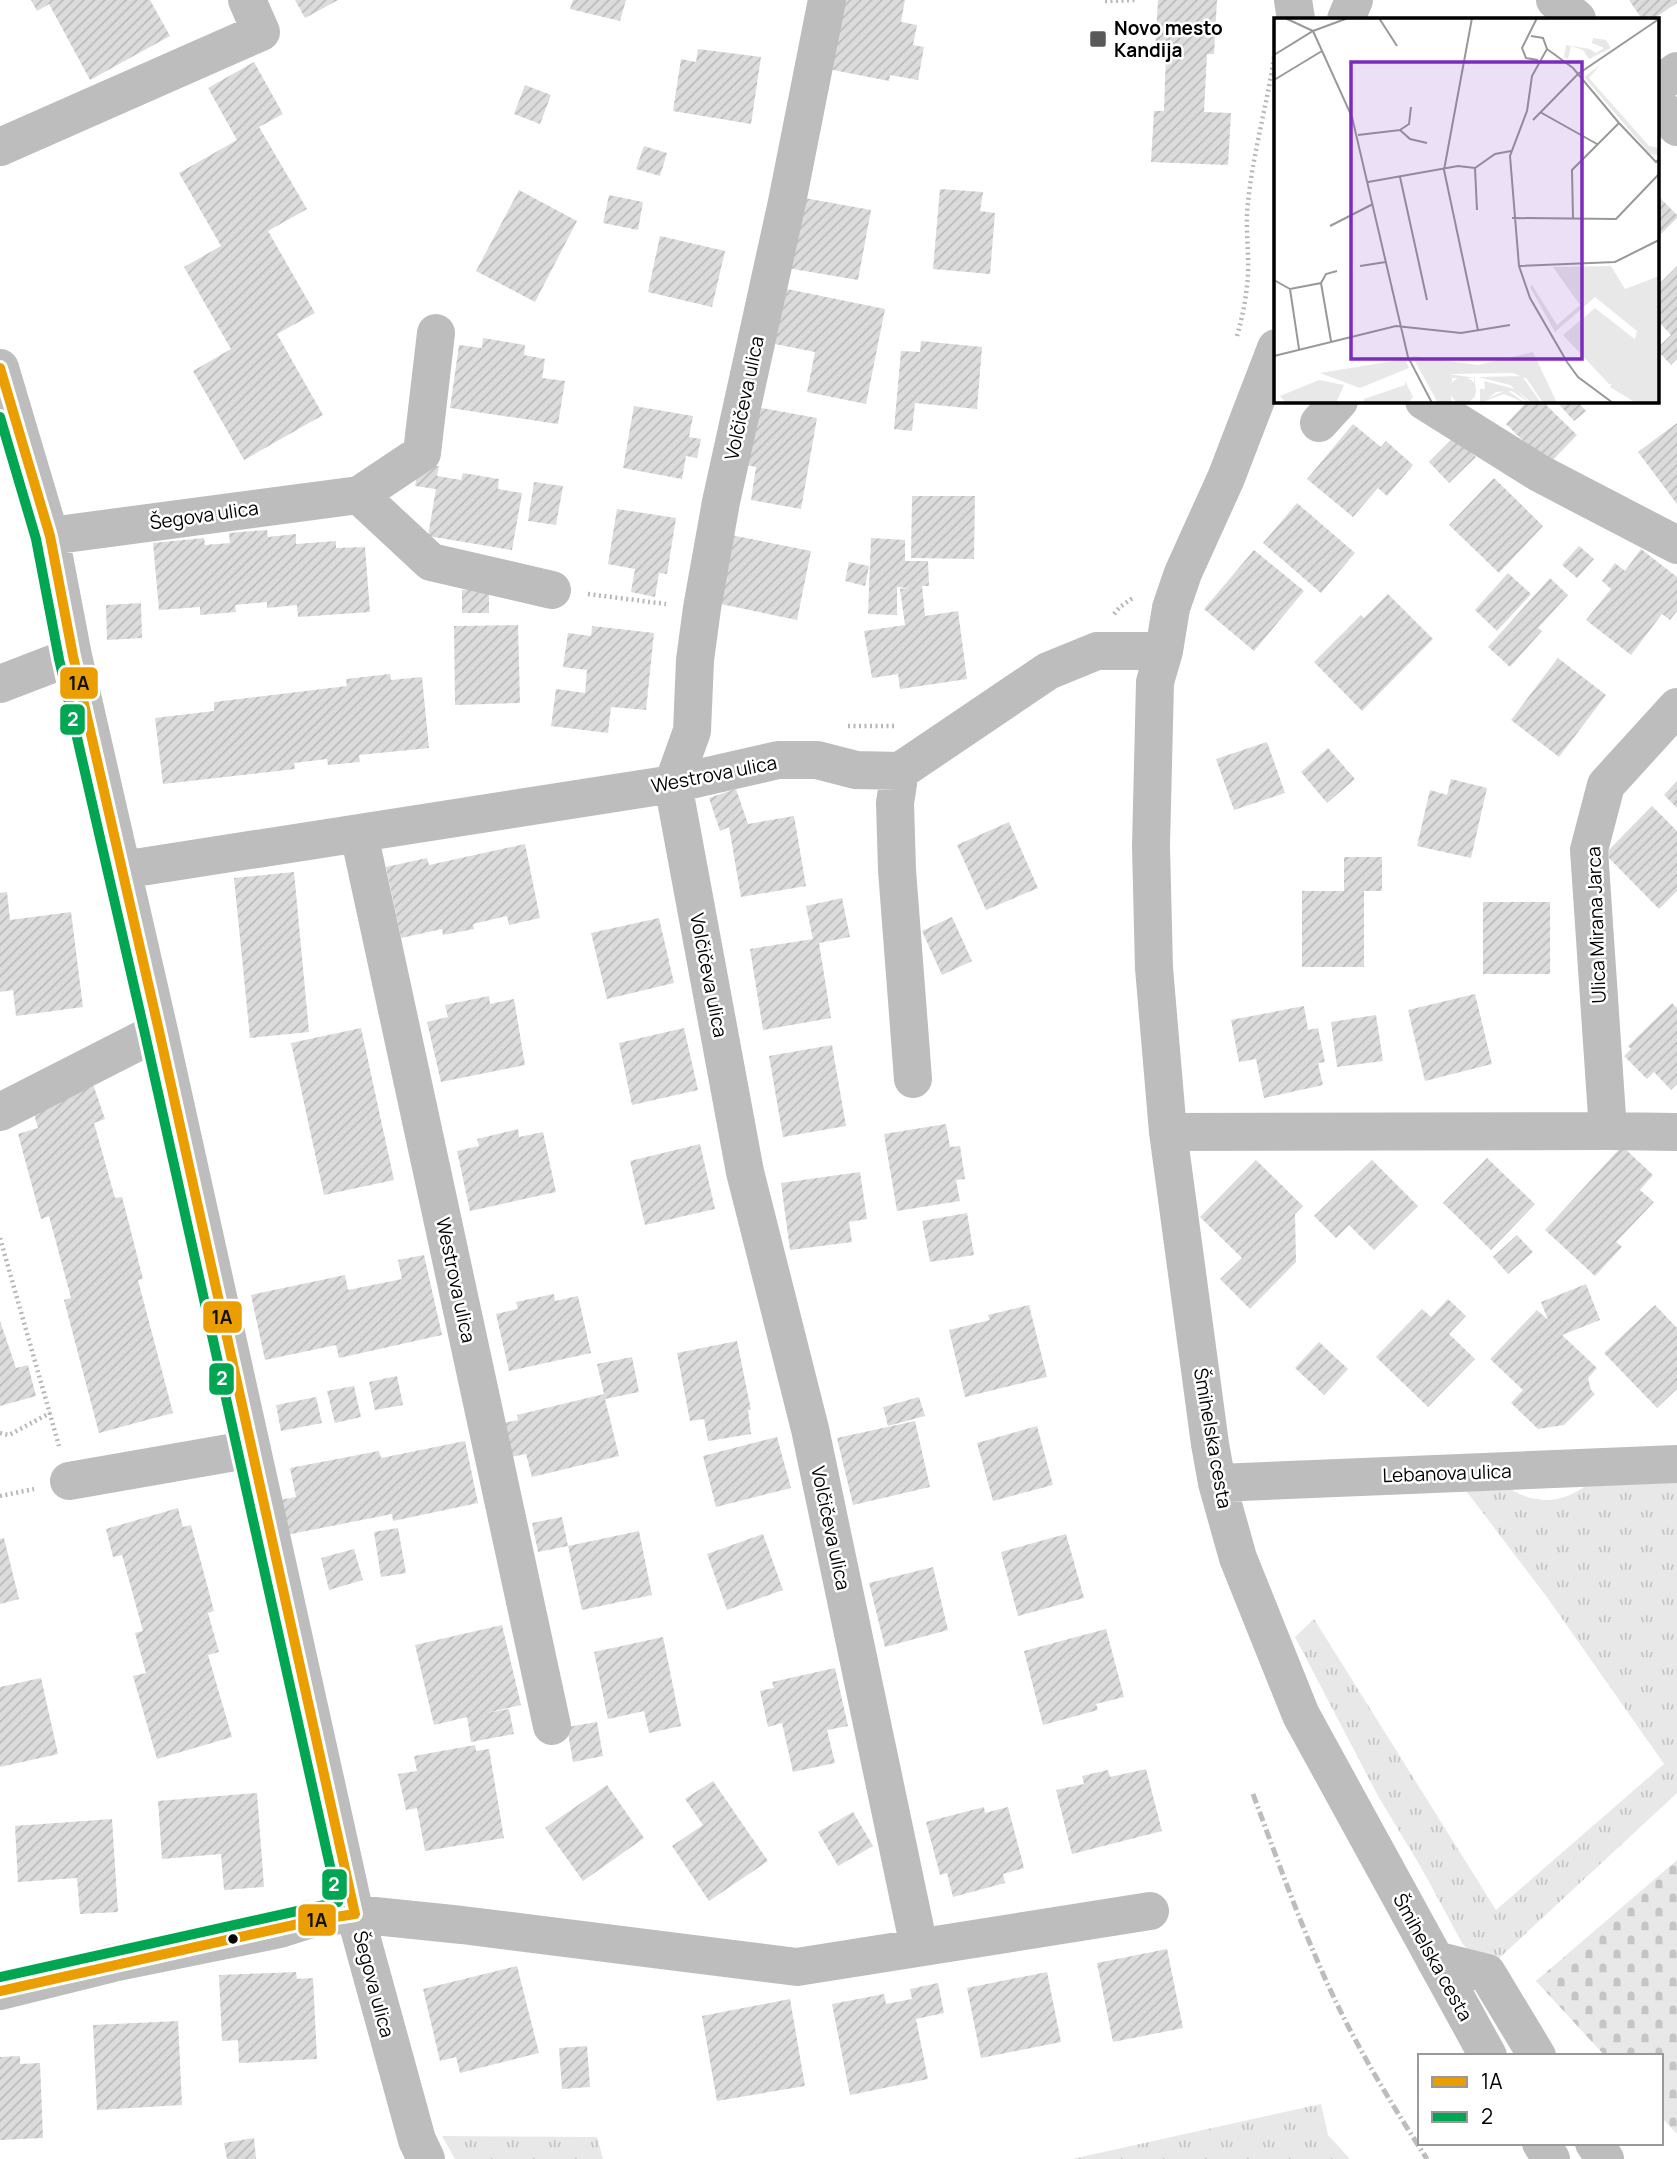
<svg xmlns="http://www.w3.org/2000/svg" width="1677" height="2159" font-family="Manrope,sans-serif">
<defs>
<pattern id="grass-tufts" width="24" height="20" patternUnits="userSpaceOnUse" patternTransform="scale(1.75)"><rect width="24" height="20" fill="#e8e8e8"/><path d="M3 7l-1-3M5 7V3M7 7l1-3M15 17l-1-3M17 17v-4M19 17l1-3" fill="none" stroke="#c5c5c5"/></pattern>
<pattern id="cemetery-stones" width="16" height="16" patternUnits="userSpaceOnUse" patternTransform="scale(1.75)"><rect width="16" height="16" fill="#e8e8e8"/><path d="M2 7V4a2 2 0 0 1 4 0v3zM10 15v-3a2 2 0 0 1 4 0v3z" fill="#c5c5c5"/></pattern>
<pattern id="building-hatch" width="6" height="6" patternUnits="userSpaceOnUse" patternTransform="scale(1.75)"><rect width="6" height="6" fill="#dcdcdc"/><path d="M-1 1l2-2M0 6l6-6M5 7l2-2" fill="none" stroke="#bbb"/></pattern>
</defs>
<rect width="100%" height="100%" fill="#fff"/>
<path fill="url(#grass-tufts)" d="M1677 1478V1793L1496 1961 1477 1962 1462 1943 1422 1869 1378 1796 1295 1637 1314 1619 1496 1910 1664 1764 1549 1600 1464 1488 1500 1482C1533 1507 1564 1506 1594 1479Z
M1321 2104 1328 2135 1350 2159H1072Z
M442 2136 597 2137 603 2159H455Z"/>
<path fill="url(#cemetery-stones)" d="M1677 1860V2134L1661 2117V2056H1605L1536 1981Z"/>
<path fill="url(#building-hatch)" d="M31 0H150L170 36 90 80 49 4 37 11Z
M295 0H338L305 18Z
M573 0H626L620 21 570 9Z
M837 0H905L901 22 917 25 913 45 924 47 918 80 890 75 889 81 823 68Z
M1158 0H1217L1214 54H1207L1204 112 1231 113 1228 165 1151 162 1154 111H1164L1166 51 1155 50Z
M1629 0H1677V3L1653 19H1642Z
M698 49 761 57 751 124 673 111 681 59 696 62Z
M254 62 283 114 259 127 307 209 268 231 315 313 277 334 323 415 244 460 193 371 231 349 184 267 221 246 179 173 237 140 208 88Z
M525 85 551 95 540 124 514 114Z
M644 146 667 153 660 176 636 169Z
M940 189 983 192 980 211 995 213 990 274 933 269Z
M519 190 577 221 535 302 476 271Z
M609 195 643 202 638 230 603 223Z
M1658 196 1677 215V218L1658 237Z
M799 197 871 210 858 280 787 268Z
M660 236 725 251 712 307 648 292Z
M1677 266V359L1671 365 1658 351V347L1671 335 1658 321V285Z
M787 289 885 309 866 404 807 392 815 352 775 344Z
M483 338 525 345 524 355 545 359 542 378 565 381 558 424 450 408 459 345 482 348Z
M921 341 982 347 977 409 915 403 912 431 894 429 901 351 920 352Z
M1528 401H1542L1577 435 1548 465 1506 424Z
M1556 401H1577L1586 411 1574 421Z
M634 406 693 416 689 437 701 439 697 458 686 456 682 479 623 468Z
M756 407 817 418 801 509 751 500 756 467 746 465Z
M1677 423V504L1638 452Z
M1353 424 1381 447 1386 441 1413 465 1387 496 1378 488 1353 517 1307 479Z
M1455 436 1476 457 1449 483 1429 462Z
M419 463 439 466 437 476 461 480 463 473 499 479 498 489 522 493 512 550 428 536 436 489 415 486Z
M1494 478 1543 526 1499 573 1449 525Z
M534 482 563 486 556 525 528 521Z
M912 496H975L974 559 911 558Z
M1297 503 1355 553 1321 593 1263 543Z
M617 509 676 518 667 574 659 573 655 597 631 592 635 569 608 564Z
M267 530 268 537 296 534V544L336 541V548L365 547 370 612 298 617 297 605 267 608V602L235 605 236 612 200 615V607L159 610 153 543 204 538 205 545 230 543 229 533Z
M731 535 811 551 797 620 716 603Z
M871 538 905 540V561H928L929 586H922L925 616 958 611 967 679 900 689 898 674 872 678 864 631 905 625 900 589 909 588 897 587V615L868 614Z
M1579 546 1594 559 1577 578 1562 565Z
M1641 549 1677 577V611L1670 620 1662 614 1631 655 1586 620 1611 589 1602 581 1615 563 1625 571Z
M1254 550 1304 591 1254 651 1204 609Z
M849 562 869 566 865 586 845 581Z
M1508 573 1531 594 1497 631 1475 610Z
M1550 578 1568 595 1538 628 1542 631 1510 667 1488 647Z
M462 590H489V613H462Z
M1388 594 1433 639 1362 711 1314 662 1361 615 1364 618Z
M141 603 142 638 107 640 106 605Z
M518 625 520 703 455 705 454 626Z
M592 626 654 633 646 710 611 707 608 733 551 726 556 689 585 693 587 670 563 667 568 633 591 636Z
M1558 658 1606 695 1559 757 1511 720Z
M390 674 391 680 422 677 429 748 359 755 360 762 328 765 327 759 294 763 295 769 163 784 155 718 214 711V702L347 686 346 679Z
M1267 742 1285 793 1234 810 1216 759Z
M1328 748 1355 779 1327 803 1301 772Z
M1451 779 1487 788 1471 858 1417 846 1430 790 1447 795Z
M1677 781V808L1664 795Z
M736 789 748 824 794 816 806 886 741 897 729 827 720 831 709 798Z
M1652 806 1677 831V891L1659 909 1605 854Z
M1009 822 1038 888 986 910 957 845Z
M525 844 540 918 509 925 507 916 473 924 474 929 443 935 442 929 401 938 386 867 427 858 429 865Z
M1344 857H1382V891H1364V967H1302V891H1344Z
M294 872 309 1032 250 1038 234 878Z
M7 892 10 920 71 912 83 1007 16 1016 13 990 0 992V893Z
M842 898 850 937 819 943 831 1018 763 1030 750 949 813 939 806 906Z
M1483 902H1550V974H1483Z
M952 917 972 961 942 975 922 931Z
M659 918 674 983 607 999 591 933Z
M1475 994 1492 1064 1425 1081 1408 1010Z
M489 996 490 1004 514 999 525 1065 441 1082 427 1022 448 1017 445 1005Z
M1672 1003 1677 1008V1084L1671 1090 1654 1072 1647 1079 1624 1056 1631 1049 1628 1046Z
M1304 1006 1308 1030 1318 1028 1325 1062 1318 1063 1323 1085 1264 1098 1256 1059 1239 1062 1231 1020Z
M1376 1015 1383 1061 1337 1067 1331 1022Z
M361 1028 394 1180 324 1195 291 1043Z
M684 1028 698 1090 632 1105 619 1043Z
M832 1045 846 1126 783 1137 769 1056Z
M93 1084 105 1119 94 1123 115 1198 122 1197 127 1216 143 1279 138 1280 173 1413 99 1433 64 1300 71 1298 49 1216 41 1219 18 1134 38 1128 31 1104Z
M946 1124 950 1147 960 1146 965 1179 956 1180 960 1201 897 1211 884 1134Z
M518 1129 519 1137 543 1132 556 1192 470 1211 457 1151 479 1146 477 1139Z
M700 1144 715 1209 645 1225 630 1161Z
M1622 1146 1653 1175 1640 1190 1654 1202 1616 1242 1622 1247 1595 1276 1545 1230Z
M1487 1158 1535 1204 1491 1250 1443 1203Z
M1256 1160 1303 1206 1295 1214 1296 1262 1250 1309 1220 1279 1242 1258 1200 1217Z
M1372 1160 1418 1206 1374 1250 1349 1225 1336 1238 1314 1216Z
M860 1172 867 1219 849 1222 852 1242 790 1250 781 1183Z
M967 1213 974 1255 930 1262 922 1221Z
M1517 1235 1533 1252 1508 1274 1493 1257Z
M424 1255 442 1335 339 1358 336 1345 265 1360 251 1295 345 1275 348 1290 402 1279 398 1260Z
M1586 1284 1600 1320 1562 1335 1597 1368 1588 1378 1591 1390 1595 1394 1564 1425 1538 1429 1511 1403 1523 1390 1490 1359 1537 1310 1548 1320 1541 1302Z
M554 1294 555 1301 578 1296 591 1353 509 1371 496 1314 518 1309 516 1302Z
M1448 1299 1466 1316 1449 1334 1475 1359 1428 1407 1376 1357 1422 1309 1431 1317Z
M1029 1305 1047 1377 965 1397 949 1330 990 1320 988 1315Z
M1655 1305 1677 1328V1389L1657 1408 1604 1353Z
M0 1321 16 1368 28 1365 36 1396 0 1406Z
M737 1341 751 1410H748L751 1434 708 1441 704 1419 690 1421 677 1353Z
M1319 1342 1348 1369 1324 1395 1295 1368Z
M632 1357 639 1392 605 1399 619 1456 532 1477 526 1454 510 1457 503 1423 518 1420 517 1415 604 1394 597 1364Z
M397 1376 403 1405 375 1410 369 1382Z
M354 1386 361 1417 335 1423 327 1391Z
M316 1397 322 1423 281 1431 276 1405Z
M919 1397 925 1416 888 1426 883 1407Z
M915 1421 930 1487 853 1505 837 1438Z
M1037 1426 1053 1485 993 1501 977 1443Z
M777 1437 791 1488 716 1507 703 1456Z
M465 1441 478 1503 393 1521 392 1514 286 1535 279 1500 296 1497 290 1468 379 1451 381 1458Z
M178 1508 183 1527 191 1525 214 1611 208 1613 219 1652 208 1655 232 1737 157 1759 133 1676 146 1673 135 1633 143 1631 122 1555 113 1557 106 1529Z
M562 1517 568 1546 538 1552 532 1523Z
M398 1528 406 1573 381 1577 374 1532Z
M639 1531 652 1595 582 1610 568 1546Z
M763 1534 783 1590 727 1610 707 1554Z
M1066 1534 1084 1598 1018 1616 1001 1552Z
M4 1538 19 1599 0 1604V1539Z
M354 1549 363 1580 329 1590 321 1558Z
M933 1567 948 1630 885 1647 869 1583Z
M502 1625 521 1705 486 1713 509 1709 514 1734 471 1742 467 1717 434 1725 415 1645Z
M1106 1629 1124 1697 1096 1704 1098 1710 1043 1725 1024 1651Z
M663 1637 681 1726 649 1733 644 1711 608 1719 594 1652Z
M835 1668 848 1726 827 1730 835 1763 793 1772 782 1723 768 1727 760 1691 774 1688 772 1682Z
M41 1678 58 1754 0 1767V1687Z
M597 1722 603 1756 573 1762 567 1727Z
M475 1745 476 1751 489 1749 504 1838 425 1851 417 1808 406 1810 398 1774 417 1771 414 1756Z
M1146 1769 1162 1831 1072 1854 1056 1790 1084 1784 1082 1776 1108 1770 1110 1777Z
M713 1781 768 1861 709 1901 672 1846 703 1825 685 1799Z
M607 1785 644 1838 583 1881 545 1828Z
M257 1793 264 1887 224 1890 221 1854 162 1859 158 1801Z
M984 1807 985 1813 1008 1807 1024 1868 1003 1874 1005 1883 953 1897 947 1873 940 1875 926 1822Z
M853 1812 873 1846 838 1866 818 1832Z
M112 1819 118 1912 80 1914 77 1878 18 1882 15 1826Z
M1167 1949 1183 2028 1113 2042 1097 1963Z
M517 1966 539 2053 460 2073 456 2057 440 2061 423 1989Z
M296 1972 297 1979 313 1978 317 2059 239 2063 238 2040 222 2041 219 1975Z
M1047 1972 1061 2042 981 2058 967 1988Z
M938 1983 944 2013 916 2019 928 2079 850 2095 832 2004 884 1994 886 2004 912 1999 910 1989Z
M790 1999 805 2086 717 2101 702 2016Z
M178 2021 182 2105 97 2110 93 2025Z
M587 2046 590 2087 562 2089 559 2048Z
M20 2056V2064L40 2063 43 2138 0 2140V2057Z
M254 2138 256 2159H227L224 2143Z"/>
<g fill="none" stroke-linecap="round" stroke-linejoin="round">
<path stroke="#b8b8b8" stroke-width="4.5" stroke-dasharray="2 3.5" stroke-linecap="butt" d="M1105 1 1135 0
M1237 336C1243 315 1247 294 1248 273 1249 249 1245 226 1248 203 1253 151 1268 102 1275 51
M588 594 666 604
M1114 614 1120 607 1134 597
M848 726H895
M0 1238 59 1446
M0 1433 9 1435 50 1413
M0 1496 34 1489"/>
<path stroke="#bdbdbd" stroke-width="38" d="M827 0 787 202 721 502 702 608 695 660 692 731 673 784 745 1172 810 1429 919 1947
M1293 0 1296 19
M1555 0 1577 19
M1346 19 1354 0
M1658 85 1677 71
M1658 104 1677 127
M0 147 261 32 247 0
M1276 348 1226 478 1183 573 1171 608 1164 651 1155 682 1151 846 1154 968 1168 1132 1210 1444 1217 1483 1238 1558 1301 1715 1488 2056
M0 368 50 536 73 656 159 1031 355 1914 417 2140 426 2159
M1424 401 1539 473 1677 545
M1319 423 1339 401
M359 495 422 453 436 333
M50 536 359 495 431 562 552 590
M0 684 73 656
M900 771 895 803 897 870 913 1079
M359 834 552 1726
M122 870 673 784 778 760H817L856 770 900 771 1048 671 1097 651H1164
M0 1112 159 1031
M1608 1131 1589 850 1606 785 1677 707
M1168 1132 1608 1131 1677 1132
M69 1481 252 1449
M1217 1483 1677 1464
M1435 1960 1487 1973 1537 2056
M0 1991 113 1963 280 1929 308 1920 329 1916 355 1914 462 1925 797 1967 1150 1911
M1541 2143 1551 2159
M1594 2143 1605 2159"/>
<path stroke="#bdbdbd" stroke-width="5" stroke-dasharray="10 3.5 2 3.5" stroke-linecap="butt" d="M1253 1794C1279 1864 1304 1935 1336 2002 1362 2056 1394 2108 1427 2159"/>
<g stroke="#fff" stroke-width="16">
<path id="bus-1" d="M0 368 50 536 73 656 159 1031 355 1914 316 1920 0 1991"/>
</g>
<g stroke="#fff" stroke-width="16">
<path id="bus-2" d="M0 417 36 539 59 659 145 1034 338 1902 0 1977"/>
</g>
<use href="#bus-1" stroke="#eb9e00" stroke-width="10"/>
<use href="#bus-2" stroke="#00a651" stroke-width="10"/>
</g>
<rect fill="#595959" stroke="#fff" stroke-width="2.5" x="1089" y="30" width="18" height="18" rx="3.5"/>
<circle fill="#000" stroke="#fff" stroke-width="2.5" cx="233" cy="1939" r="6"/>
<g text-anchor="middle" dominant-baseline="central" stroke-width="5" stroke-linejoin="round" paint-order="stroke">
<g font-size="19" font-weight="bold" fill="#000" stroke="#fff" text-anchor="start">
<text x="1114" y="28">Novo mesto<tspan x="1114" dy="22">Kandija</tspan></text>
</g>
<g font-size="19" fill="#000" stroke="#fff">
<text transform="translate(744 398) rotate(-78)">Volčičeva ulica</text>
<text transform="translate(204 515) rotate(-8)">Šegova ulica</text>
<text transform="translate(714 774) rotate(-11)">Westrova ulica</text>
<text transform="translate(1596 925) rotate(-92)">Ulica Mirana Jarca</text>
<text transform="translate(709 975) rotate(79)">Volčičeva ulica</text>
<text transform="translate(456 1280) rotate(78)">Westrova ulica</text>
<text transform="translate(1213 1438) rotate(80)">Šmihelska cesta</text>
<text transform="translate(1447 1473) rotate(-2)">Lebanova ulica</text>
<text transform="translate(831 1528) rotate(78)">Volčičeva ulica</text>
<text transform="translate(1433 1957) rotate(61)">Šmihelska cesta</text>
<text transform="translate(374 1984) rotate(75)">Šegova ulica</text>
</g>
</g>
<g transform="translate(1274 18)">
<rect width="385" height="385" fill="#fff"/>
<path d="M319 20 332 22 337 30 315 41 309 32 297 28 294 41 290 39 292 27 316 31 322 35 330 30 318 25ZM326 47 315 60 375 128 385 130 384 137 376 136 310 59ZM337 248 351 271 385 258V385H362L336 369 359 329 363 313 321 279 281 314 256 269 258 267 283 307 306 287 279 249ZM259 334 283 385H269L253 361 239 355 175 356 201 360V385L200 360H178L177 385H164L138 338 204 347ZM131 341 135 350 86 370 46 355ZM248 358 267 385H258L236 367 204 359ZM45 362 70 367 62 385H12L6 378ZM131 363 139 379 134 385H90V381L131 367ZM210 363 241 371 256 385 238 373 222 374 212 382Z" fill="#e8e8e8"/>
<path d="M321 290 363 323 340 366H335L289 317Z" fill="#e8e8e8"/>
<path d="M176 372a13 13 0 1 1 26 0a13 13 0 1 1-26 0ZM206 371H212V381L233 372 251 385 230 376 206 385Z" fill="#e8e8e8"/>
<path fill="none" stroke="#999" stroke-width="2" d="M11 0 39 13M105 0 123 28M198 0 170 152 204 312M263 0 248 30 252 40 264 42M39 13 78 99 134 339 158 385M257 18 269 20 273 31 258 58 253 93 236 138 245 248 256 280 293 344 304 359 339 385M273 31 299 50 345 105 382 144 385 141M0 37 39 13 74 0M0 62 48 33M266 94 323 126M259 102 304 56 385 1M126 112 135 106 137 89M84 117 126 112 136 121 153 125M201 150 203 192M126 159 153 282M94 164 184 148 201 150 221 136 237 133M238 200 342 201 385 156M299 200 298 152 345 105M56 208 99 186M86 248 112 244M245 248 341 244 385 222M0 262 16 271 47 265 52 256 63 253M47 265 57 323M16 271 25 331M0 338 122 308 187 315 236 307"/>
<path fill="#7b2cbf" fill-opacity="0.15" stroke="#7b2cbf" stroke-width="3.5" d="M77 44H308V341H77Z"/>
<rect width="385" height="385" fill="none" stroke="#000" stroke-width="3.5"/>
</g>
<g stroke="#fff" stroke-width="2.5">
<rect x="59" y="666" width="40" height="34" rx="7" fill="#eb9e00"/>
<rect x="59" y="703" width="27" height="33" rx="7" fill="#00a651"/>
<rect x="202" y="1300" width="41" height="34" rx="7" fill="#eb9e00"/>
<rect x="208" y="1362" width="27" height="34" rx="7" fill="#00a651"/>
<rect x="321" y="1868" width="27" height="33" rx="7" fill="#00a651"/>
<rect x="297" y="1903" width="40" height="34" rx="7" fill="#eb9e00"/>
</g>
<g font-size="19" text-anchor="middle" font-weight="bold" fill="#fff">
<text x="73" y="726">2</text>
<text x="222" y="1385">2</text>
<text x="334" y="1891">2</text>
</g>
<g font-size="19" text-anchor="middle" font-weight="bold" fill="#111">
<text x="79" y="690">1A</text>
<text x="222" y="1324">1A</text>
<text x="317" y="1927">1A</text>
</g>
<rect x="1418" y="2054" width="245" height="91" fill="#ffffff" stroke="#999999" stroke-width="2"/>
<rect x="1432" y="2077" width="35" height="10" fill="#eb9e00" stroke="#999999" stroke-width="2"/>
<text x="1481" y="2089" font-size="21" fill="#000000">1A</text>
<rect x="1432" y="2112" width="35" height="10" fill="#00a651" stroke="#999999" stroke-width="2"/>
<text x="1481" y="2124" font-size="21" fill="#000000">2</text>
</svg>
